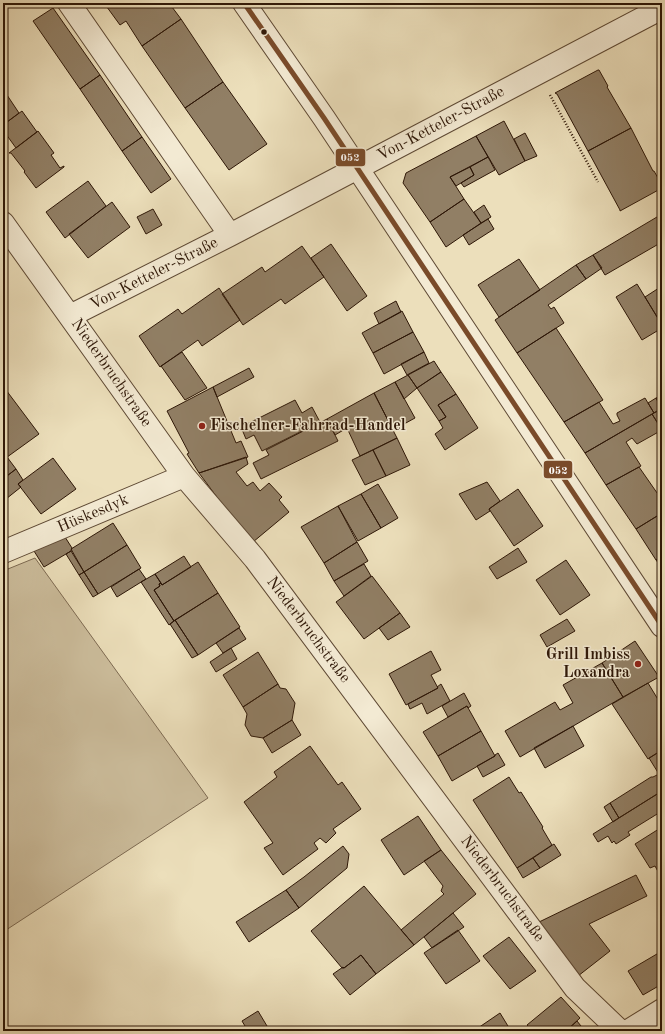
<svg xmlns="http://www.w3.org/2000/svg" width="665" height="1034" font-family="'Old Standard TT',serif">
<rect width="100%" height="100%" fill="#ecdfbb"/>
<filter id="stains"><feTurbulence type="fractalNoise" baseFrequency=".005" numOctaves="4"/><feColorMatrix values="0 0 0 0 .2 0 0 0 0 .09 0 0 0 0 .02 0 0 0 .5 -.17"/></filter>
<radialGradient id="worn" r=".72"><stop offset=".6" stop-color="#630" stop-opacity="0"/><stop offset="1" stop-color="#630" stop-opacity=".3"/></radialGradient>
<path fill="#ccbd9c" stroke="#7d6a52" d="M35 558 208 798 3 932V571Z"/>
<path fill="#917f65" stroke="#2e1707" d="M104 3H169L181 19 142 46 126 21 120 25Z
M53 8 100 75 80 89 33 21Z
M181 19 223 82 185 108 142 46Z
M598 70H599L608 86 607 87 631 128 588 151 557 94 555 93Z
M100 75 142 137 122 151 80 89Z
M223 82 267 144 229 170 185 108Z
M3 89 19 113 3 125Z
M22 111 37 132 16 148 3 130V125Z
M504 121 525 161 499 175 476 136Z
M631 128 653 171H654L662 185V188L620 211V210L588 151Z
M38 131 54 153 51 155 60 168 64 166V167L36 188 24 172 25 171 11 153H9Z
M525 133 537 156 525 161 514 139Z
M476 136 488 157 450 177 464 199 430 222 403 183 406 173Z
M142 137 171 179 151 193 122 151Z
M488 157 495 170 464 187 461 183 474 175 470 167Z
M470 167 474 175 456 186 450 177Z
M88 181 106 206 65 238 46 212Z
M464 199 481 223 446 247 430 222Z
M112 202 130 227 88 258 69 234Z
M484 205 491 217 481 223 474 212Z
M153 209 162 225 146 234 137 217Z
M662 214V242L605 275 593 255Z
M488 219 494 229 469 245 463 235Z
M331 244 367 296 347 311 311 258Z
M302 246 324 277 285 304 281 299 243 325 222 294 262 267 265 272Z
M593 255 602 268 586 279 576 265Z
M519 259 540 290 499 317 478 285Z
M576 265 586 279 548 305 551 309 554 307 564 323 517 353 495 320Z
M637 284 662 325V328L642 340 616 297Z
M662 286V325L645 297Z
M219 288 240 320 202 346 198 340 160 367 139 336 178 309 182 314Z
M396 301 401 312 379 324 374 313Z
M402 311 413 332 373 353 362 333Z
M556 328 603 400 564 422 517 353Z
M413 332 424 352 384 374 373 353Z
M182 352 207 388 185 400 161 366Z
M424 352 429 363 407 375 401 364Z
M434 361 441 372 417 388 408 375Z
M249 368 254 377 217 397 213 387Z
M441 372 456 394 438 405 446 417 439 421 417 388Z
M408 375 417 388 404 399 395 382Z
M395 382 415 418 393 430 374 393Z
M3 386 39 434 3 460Z
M213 387 236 443 241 441 248 457 199 473 187 454 189 453 167 411Z
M374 393 397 438 360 456 347 428 335 435 327 419Z
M456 394 478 428 445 450 435 434 443 428 439 421 446 417 438 405Z
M662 395V409L656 398Z
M645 398 654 413 585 453 564 422 599 402 613 424 620 421 617 415V413Z
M656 398 662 409 654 413 648 403Z
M295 400 302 413 312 407 320 422 262 451 254 435 246 439 241 427Z
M662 408V430L652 414Z
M652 414 662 430 637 444 632 438 626 442 641 466 606 485 585 453Z
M327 419 338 441 261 479 253 463 269 455 266 450Z
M397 438 410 465 386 476 373 450Z
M373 450 386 476 365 485 352 460Z
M7 457 16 469 3 479V460Z
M246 457 248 464 236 472 247 486 253 482 260 491 269 483 282 497 279 500 289 512 253 542 228 512 199 473Z
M53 458 76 489 41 514 18 484Z
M639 467 662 500V513L636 529 606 485Z
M16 469 23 480 18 484 21 487 6 499 3 494V479Z
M487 482 500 501 489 509 490 511 476 520 459 494Z
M378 484 398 518 381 528 361 494Z
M518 489 543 526 514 546 489 509Z
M361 494 381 528 358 541 338 506Z
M338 506 357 542 324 563 301 527Z
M662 513V556L656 560 636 529Z
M113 523 127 545 84 572 71 549Z
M65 537 72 548 71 551 44 567 34 551Z
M357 542 368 561 334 581 324 563Z
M127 545 141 568 98 594 84 572Z
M518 548 527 562 497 579 489 567Z
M71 551 84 572 79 575 66 554Z
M184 556 191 567 162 585 155 574Z
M662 556V568L656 560Z
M566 560 590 595 560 615 536 580Z
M198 562 218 593 174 621 154 590 160 586 159 584 161 583 162 585Z
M364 564 371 576 344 596 334 581Z
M139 569 146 579 117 597 111 587Z
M84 572 98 594 93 597 79 575Z
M155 574 161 583 159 584 160 586 154 590 174 621 169 625 141 582Z
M372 576 400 613 364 639 336 602Z
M218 593 240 627 198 655 175 620Z
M400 613 410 627 388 640 379 628Z
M567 619 575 631 547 647 540 635Z
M175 620 198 655 192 658 170 624Z
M239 628 246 639 223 653 216 643Z
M635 641 659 677 623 697 602 663Z
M231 648 237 659 216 672 210 662Z
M431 651 441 670 431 675 438 688 406 705 389 674Z
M258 652 278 684 243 707 223 675Z
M602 663 623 697 520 757 505 731 555 702 560 710 573 703 563 685Z
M648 683 662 706V750L648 759 612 704Z
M278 684 280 688 286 689 295 703 292 720 263 738 251 736 245 725 247 714 243 707Z
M441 684 450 701 427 714 422 703 410 709 408 704 438 688 437 687Z
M464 693 471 706 468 708 467 706 448 717 442 706Z
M467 706 481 731 438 756 423 732Z
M292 720 301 735 272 753 263 738Z
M573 726 584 746 545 768 534 748Z
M481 731 495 756 452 781 438 756Z
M310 746 338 785 342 782 361 809 333 829 336 833 326 843 320 838 314 843 318 849 283 875 264 848 273 843 244 802 277 777 274 772Z
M662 750V779L649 758Z
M498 753 505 765 483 777 477 766 495 756V755Z
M659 774 662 779V791L619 818 610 803 651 777H653Z
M509 777 519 793 521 792 543 827 542 828 552 845 517 868 473 800Z
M662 791V811L628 832 630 835 616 844 614 841 612 843 608 836 598 842 593 834Z
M610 803 619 818 613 822 604 807Z
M418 816 441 850 404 875 381 840Z
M662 827V879L655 866 650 868 635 844Z
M554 844 561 855 540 868 533 858Z
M343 846 349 854 347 868 299 908 286 890 304 877Z
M441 850 476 894 414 945 401 930 444 894 441 891 443 886 424 861Z
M533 858 540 868 523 878 517 868Z
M636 875 647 896 589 924 610 951 578 976 537 923Z
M364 886 414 945 376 974 361 955 344 968H342L311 931Z
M286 890 299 908 249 942 236 922Z
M453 913 464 927 432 948 424 937Z
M458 930 480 961 446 984 424 953Z
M509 937 536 971 510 989 483 956Z
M662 951V984L643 995 628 971Z
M361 955 376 974 350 995 333 974 343 967 344 968Z
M561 997 580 1018 566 1031H532L527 1025Z
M258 1011 267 1026 259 1031H248L242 1021Z
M500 1013 511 1031H480L478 1028Z
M577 1021 585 1031H566Z"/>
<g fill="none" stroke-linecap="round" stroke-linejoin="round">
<g stroke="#5e4934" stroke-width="24">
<path id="minor" d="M69 3 230 235
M244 3 324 118 662 626
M3 223 184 476 255 559 575 988 620 1031
M70 316 230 235 662 8
M3 552 184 476
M628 1031 662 1010"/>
</g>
<path stroke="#2e1707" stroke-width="2.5" stroke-dasharray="1 2" stroke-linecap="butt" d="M550 95 598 182"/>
<use href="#minor" stroke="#f3ead3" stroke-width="22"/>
<g stroke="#f3ead3" stroke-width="8">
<path id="bus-1" d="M244 3 324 118 662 626"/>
</g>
<use href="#bus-1" stroke="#7a4b2a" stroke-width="5"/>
</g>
<circle fill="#2e1707" stroke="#f3ead3" stroke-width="1.5" cx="264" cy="32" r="3.5"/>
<g fill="#8f2418" stroke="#f3ead3" stroke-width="1.5">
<circle cx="202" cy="426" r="4"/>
<circle cx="638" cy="664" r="4"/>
</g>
<g text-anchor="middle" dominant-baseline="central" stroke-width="3" stroke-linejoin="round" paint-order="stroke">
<g font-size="16" fill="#2e1707" stroke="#f3ead3">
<text transform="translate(441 124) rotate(-28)">Von-Ketteler-Straße</text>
<text transform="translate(154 274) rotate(-27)">Von-Ketteler-Straße</text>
<text transform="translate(111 373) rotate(55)">Niederbruchstraße</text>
<text transform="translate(93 514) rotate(-23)">Hüskesdyk</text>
<text transform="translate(308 630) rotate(53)">Niederbruchstraße</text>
<text transform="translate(502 889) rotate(53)">Niederbruchstraße</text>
</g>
<g font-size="16" font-weight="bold" fill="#2e1707" stroke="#f3ead3" text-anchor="start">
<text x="210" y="426">Fischelner-Fahrrad-Handel</text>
<text x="630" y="655" text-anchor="end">Grill Imbiss<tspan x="630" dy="18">Loxandra</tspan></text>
</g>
</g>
<g stroke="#f3ead3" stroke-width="1.5">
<rect x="335" y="148" width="31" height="19" rx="4" fill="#7a4b2a"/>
<rect x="543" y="460" width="30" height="19" rx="4" fill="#7a4b2a"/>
</g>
<g font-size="11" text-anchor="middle" font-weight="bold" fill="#fff">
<text x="350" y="161">052</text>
<text x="558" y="474">052</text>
</g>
<rect width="665" height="1034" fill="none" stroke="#ecdfbb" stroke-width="16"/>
<rect x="4" y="4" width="657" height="1026" fill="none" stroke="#2e1707" stroke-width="2"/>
<rect x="8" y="8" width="649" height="1018" fill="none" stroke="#2e1707"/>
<rect width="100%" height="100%" filter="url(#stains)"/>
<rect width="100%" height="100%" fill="url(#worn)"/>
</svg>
